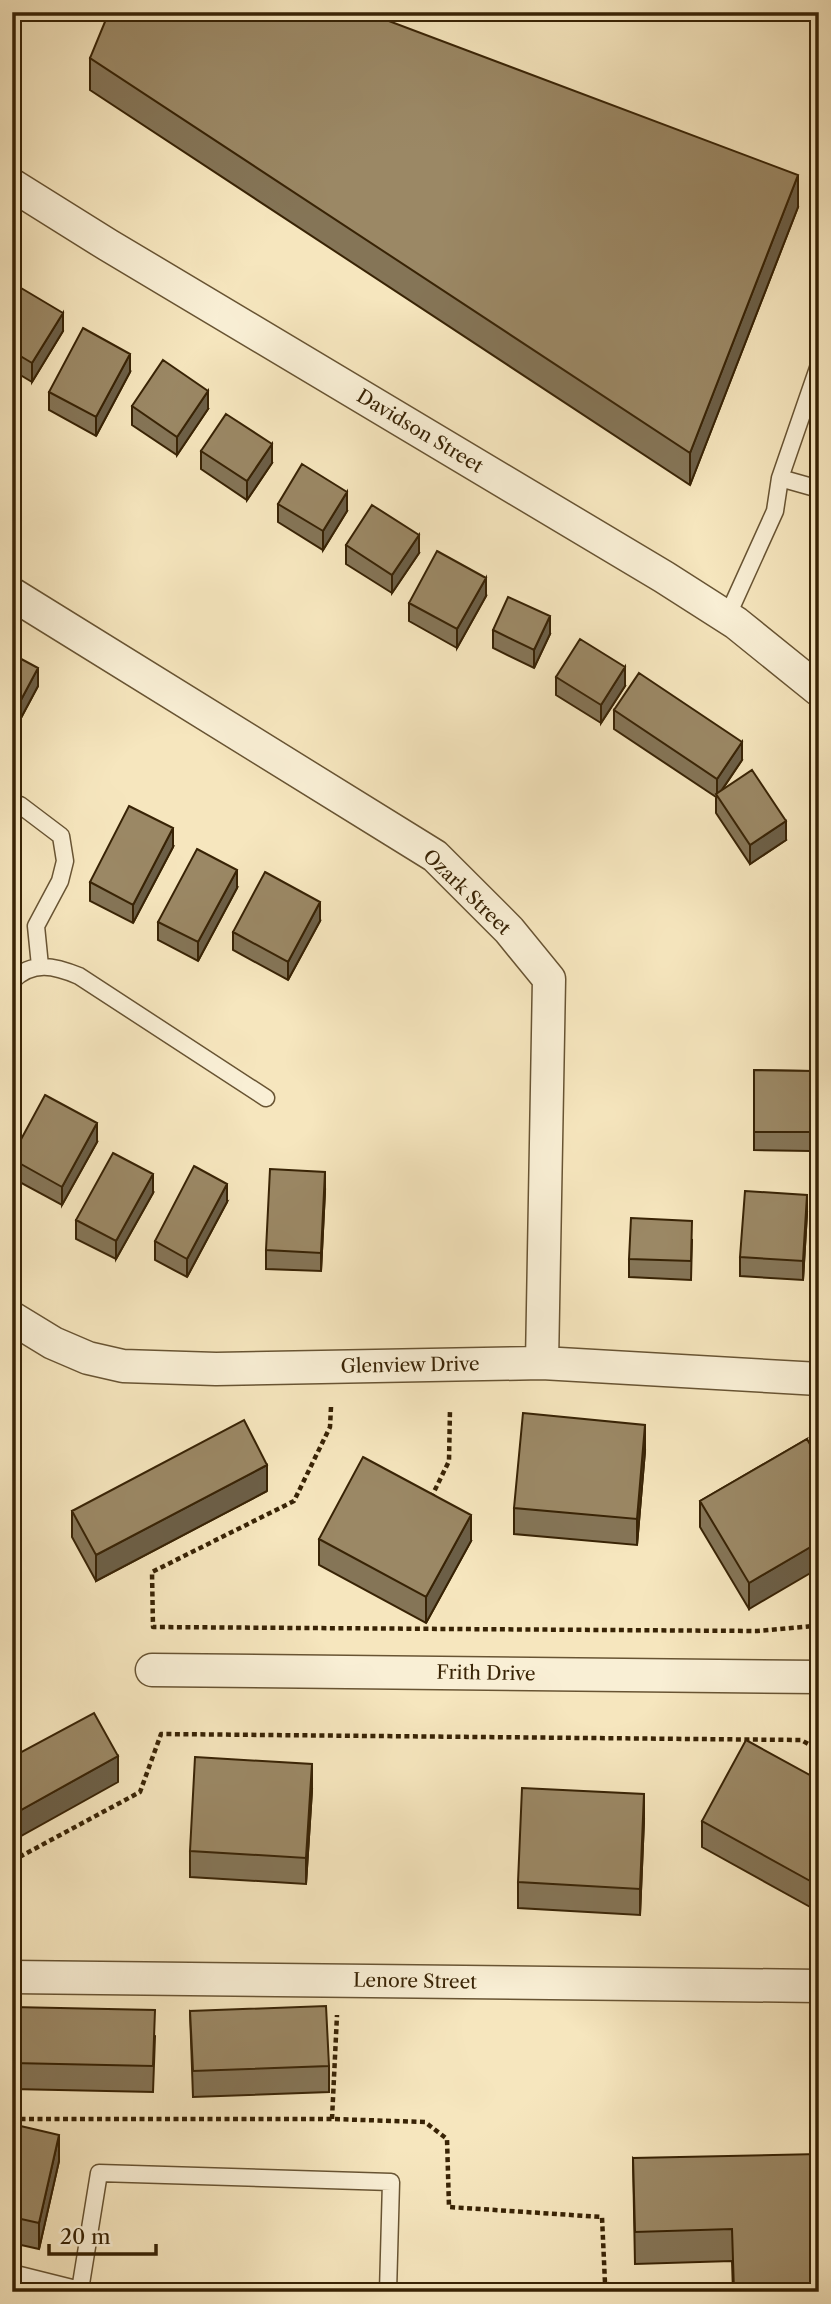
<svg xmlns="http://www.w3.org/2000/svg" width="831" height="2304" font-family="'Libre Caslon Text',serif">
<rect width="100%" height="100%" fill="#f6e6be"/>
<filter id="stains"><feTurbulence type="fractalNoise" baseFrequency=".00286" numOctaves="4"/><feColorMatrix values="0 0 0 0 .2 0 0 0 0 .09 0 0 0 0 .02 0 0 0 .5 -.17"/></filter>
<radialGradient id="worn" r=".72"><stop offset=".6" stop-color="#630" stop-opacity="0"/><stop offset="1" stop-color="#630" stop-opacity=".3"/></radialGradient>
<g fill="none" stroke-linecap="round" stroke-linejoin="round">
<g stroke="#685433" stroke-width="19">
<path id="lane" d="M780 478 819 489
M727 617 775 511 780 478 819 365
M20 805 61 836 65 861 60 881 36 926 40 966
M12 981C33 960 55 966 79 976L266 1098
M12 2273 80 2290 99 2173 391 2182 388 2292"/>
</g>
<g stroke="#685433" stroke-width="35">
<path id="street" d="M12 185 108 245 664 577 736 623 819 690
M12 594 435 856 509 930 549 979 542 1363
M12 1318 53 1343 88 1358 123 1366 216 1369 542 1363 819 1379
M152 1670 819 1677
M12 1977 819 1986"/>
</g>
<path stroke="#382305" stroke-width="4.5" stroke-dasharray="5 3.5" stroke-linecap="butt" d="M331 1407 330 1427 294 1501 152 1572 153 1627 757 1631 813 1626 819 1623
M431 1498 449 1461 450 1409
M12 1861 140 1792 161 1734 801 1740 819 1750
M12 2119H332L425 2122 447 2139 449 2207 602 2217 605 2283 632 2292
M332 2119 337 2015"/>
<use href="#lane" stroke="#f9efd5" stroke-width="16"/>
<use href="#street" stroke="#f9efd5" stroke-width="32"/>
</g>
<path fill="#857557" stroke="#382305" stroke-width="2" d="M90 58 798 207 690 485 90 90Z
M12 292 63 331 32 382 12 370Z
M130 372 96 436 49 410V392Z
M132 406 208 409 177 455 132 425Z
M201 451 272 463 247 500 201 469Z
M278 504 347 511 323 550 278 522Z
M346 545 419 553 392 593 346 564Z
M486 596 457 648 409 621V603Z
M493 630 550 634 534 668 493 648Z
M12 654 38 686 14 731 12 730Z
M556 677 625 686 601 723 556 695Z
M614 710 742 760 722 790 786 840 750 864 716 813V797L614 729Z
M173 847 133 923 90 901V882Z
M237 888 198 961 158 940V922Z
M320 921 288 980 233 950V932Z
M754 1070 811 1071 810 1151 754 1150Z
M97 1142 62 1205 12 1178V1156Z
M325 1191 321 1271 266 1269V1250Z
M153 1193 116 1259 76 1239V1220Z
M227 1202 187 1277 155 1260V1241Z
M807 1213 803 1280 740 1276V1257Z
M692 1240 691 1280 629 1277V1259Z
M807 1439 749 1609 700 1527V1501Z
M645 1451 637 1545 514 1534V1508Z
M267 1491 96 1581 72 1537V1511Z
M319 1539 471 1541 426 1623 319 1565Z
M819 1780V1895L812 1908 702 1847V1821Z
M312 1790 306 1884 190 1877V1851Z
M644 1820 640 1915 518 1908V1882Z
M12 2007 155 2036 153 2092 12 2089Z
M190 2011 329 2066V2092L193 2097Z
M12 2124 59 2161 39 2249 12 2243Z
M633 2158 819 2292H733L732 2261 635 2264Z"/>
<path fill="#6c5f47" stroke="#382305" stroke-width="2" d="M798 175V207L690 485V453Z
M63 313V331L32 382V363Z
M130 354V372L96 436V417Z
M208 391V409L177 455V437Z
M272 444V463L247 500V481Z
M347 492V511L323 550V531Z
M419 535V553L392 593V575Z
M486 578V596L457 648V629Z
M550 616V634L534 668V650Z
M625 667V686L601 723V705Z
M38 668V686L14 731V713Z
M742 742V760L717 797V779Z
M786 821V840L750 864V845Z
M173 828V847L133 923V905Z
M237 870V888L198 961V942Z
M320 902V921L288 980V962Z
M97 1123V1142L62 1205V1187Z
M325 1172V1191L321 1271V1253Z
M153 1174V1193L116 1259V1241Z
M227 1184V1202L187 1277V1259Z
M807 1195V1213L803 1280V1261Z
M645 1425V1451L637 1545V1519Z
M267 1465V1491L96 1581V1555Z
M471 1515V1541L426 1623V1597Z
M819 1542V1568L749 1609V1583Z
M118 1756V1782L12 1841V1815Z
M312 1764V1790L306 1884V1858Z
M644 1794V1820L640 1915V1889Z
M819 1869V1895L812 1908V1882Z
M59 2135V2161L39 2249V2223Z"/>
<path fill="#9b8865" stroke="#382305" stroke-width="2" d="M109 12H365L798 175 690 453 90 58Z
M16 285 63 313 32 363 12 351V292Z
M83 328 130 354 96 417 49 392Z
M163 360 208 391 177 437 132 406Z
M226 414 272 444 247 481 201 451Z
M302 464 347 492 323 531 278 504Z
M372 505 419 535 392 575 346 545Z
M437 551 486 578 457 629 409 603Z
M508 597 550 616 534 650 493 630Z
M580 639 625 667 601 705 556 677Z
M12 654 38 668 14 713 12 712Z
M639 673 742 742 717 779 614 710Z
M752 770 786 821 750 845 716 794Z
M129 806 173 828 133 905 90 882Z
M197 849 237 870 198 942 158 922Z
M265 872 320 902 288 962 233 932Z
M754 1070 811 1071 810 1132H754Z
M45 1095 97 1123 62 1187 12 1159V1156Z
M113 1153 153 1174 116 1241 76 1220Z
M194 1166 227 1184 187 1259 155 1241Z
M270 1169 325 1172 321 1253 266 1250Z
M745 1191 807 1195 803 1261 740 1257Z
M631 1218 692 1221 691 1261 629 1259Z
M523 1413 645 1425 637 1519 514 1508Z
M244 1420 267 1465 96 1555 72 1511Z
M807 1439 819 1460V1542L749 1583 700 1501Z
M363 1457 471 1515 426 1597 319 1539Z
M94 1713 118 1756 12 1815V1757Z
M746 1740 819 1780V1869L812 1882 702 1821Z
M195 1757 312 1764 306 1858 190 1851Z
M522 1788 644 1794 640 1889 518 1882Z
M326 2006 329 2066 193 2071 190 2011Z
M12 2007 155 2010 153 2066 12 2063Z
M12 2124 59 2135 39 2223 12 2217Z
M819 2154V2292H734L732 2229 635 2232 633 2158Z"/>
<g text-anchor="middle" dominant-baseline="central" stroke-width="5" stroke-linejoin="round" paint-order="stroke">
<g font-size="19" fill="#382305" stroke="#f9efd5">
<text transform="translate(420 431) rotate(31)">Davidson Street</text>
<text transform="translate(467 892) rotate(44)">Ozark Street</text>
<text transform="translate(410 1365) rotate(-1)">Glenview Drive</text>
<text transform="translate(486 1673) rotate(1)">Frith Drive</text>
<text transform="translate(415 1981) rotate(1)">Lenore Street</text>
</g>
</g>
<rect width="831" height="2304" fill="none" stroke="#f6e6be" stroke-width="42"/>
<rect x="14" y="14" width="803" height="2276" fill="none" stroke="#382305" stroke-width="3.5"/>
<rect x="21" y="21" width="789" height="2262" fill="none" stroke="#382305" stroke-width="2"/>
<path d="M49 2244v10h107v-10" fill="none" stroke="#382305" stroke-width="3.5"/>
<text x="60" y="2244" font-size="21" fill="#382305" stroke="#f9efd5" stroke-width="5" paint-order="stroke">20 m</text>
<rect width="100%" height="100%" filter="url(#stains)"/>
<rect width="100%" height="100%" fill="url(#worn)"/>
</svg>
